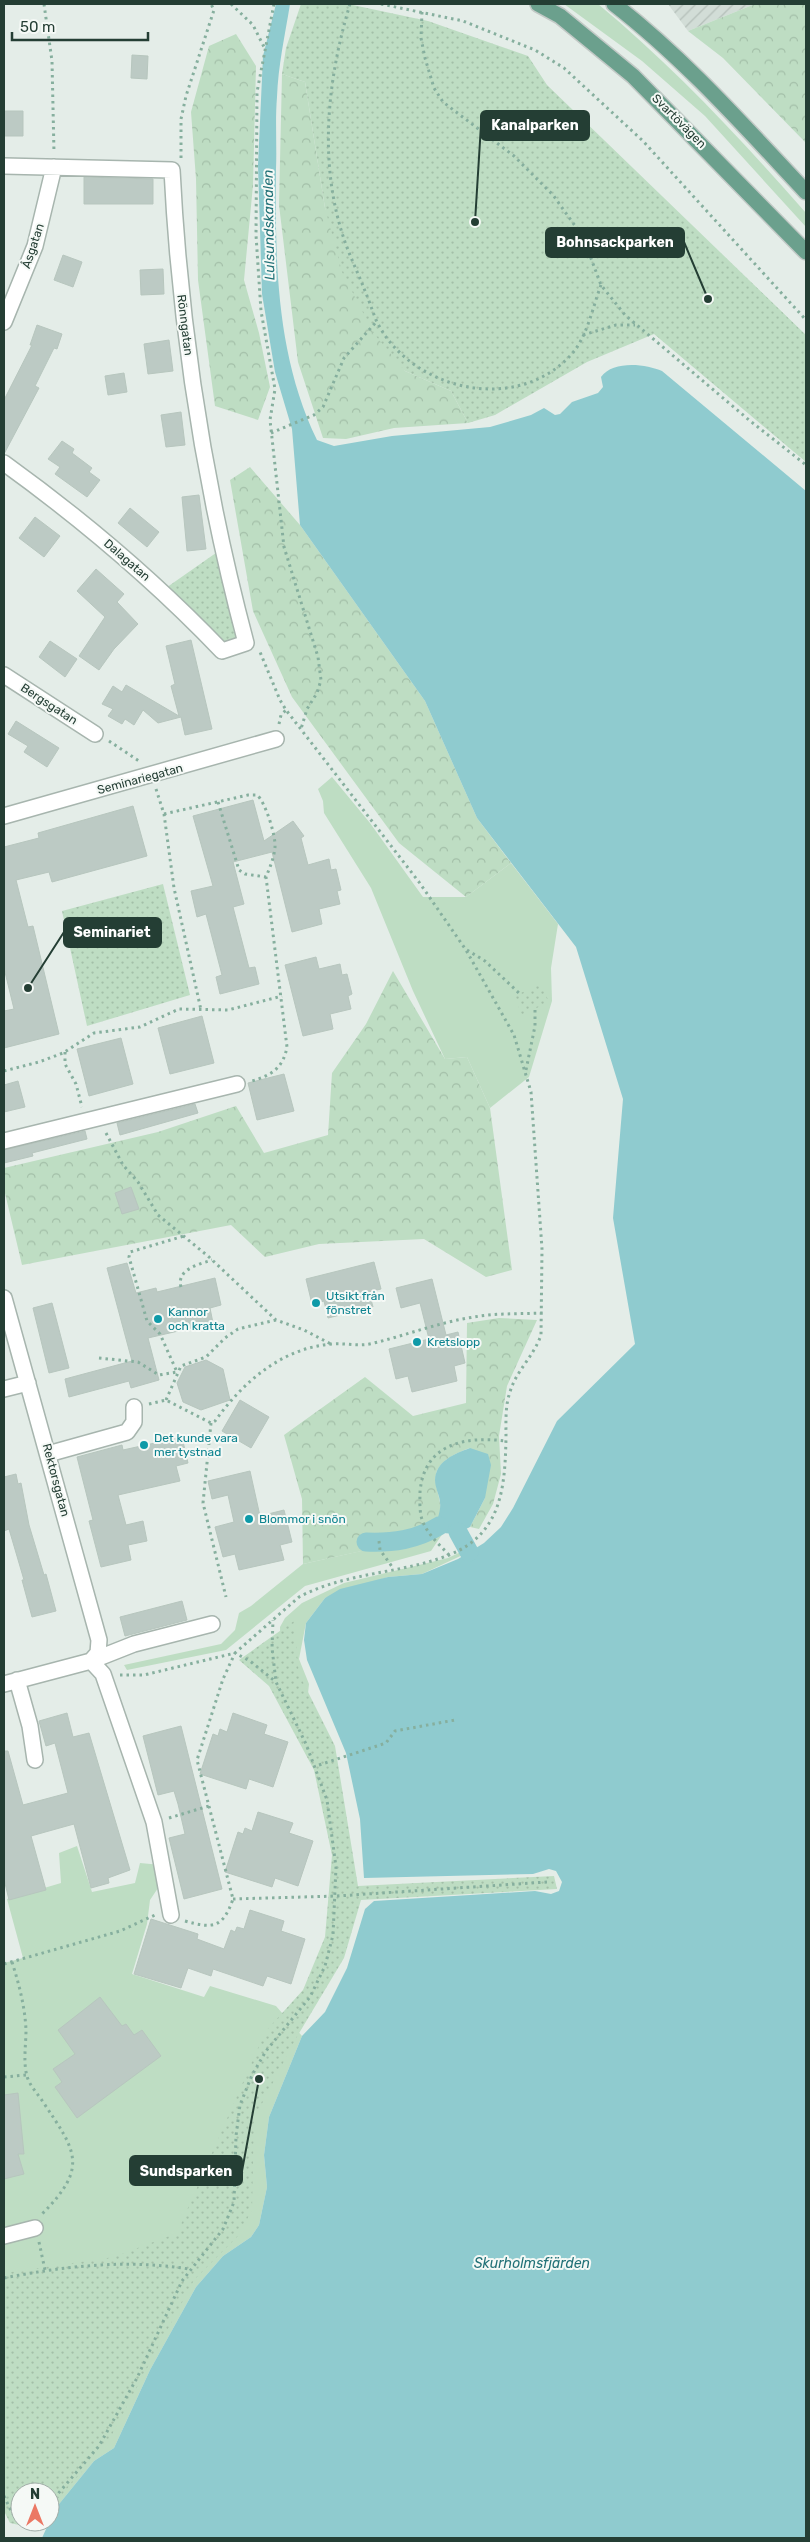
<svg xmlns="http://www.w3.org/2000/svg" width="810" height="2542" font-family="Rubik,sans-serif">
<defs>
<pattern id="industrial-furrows" width="10" height="10" patternUnits="userSpaceOnUse" patternTransform="scale(1.25)"><rect width="10" height="10" fill="#d2ddd7"/><path d="M-1 1l2-2M0 10L10 0M9 11l2-2" fill="none" stroke="#b4bfb9"/></pattern>
<pattern id="forest-crowns" width="20" height="18" patternUnits="userSpaceOnUse" patternTransform="scale(1.25)"><rect width="20" height="18" fill="#beddc3"/><path d="M2 6a3 3 0 1 1 6 0M12 15a3 3 0 1 1 6 0" fill="none" stroke="#a3bfa8"/></pattern>
<pattern id="park-dots" width="8" height="8" patternUnits="userSpaceOnUse" patternTransform="scale(1.25)"><rect width="8" height="8" fill="#beddc3"/><path d="M2 2h.1M6 6h.1" fill="none" stroke="#a3bfa8" stroke-width="1.8" stroke-linecap="round"/></pattern>
</defs>
<rect width="100%" height="100%" fill="#e4ede8"/>
<path fill="url(#industrial-furrows)" d="M668 4H755L688 31Z"/>
<path fill="#beddc3" d="M564 4H598C674 67 741 139 806 213V227L705 116 642 61Z
M332 777 370 823 423 897H466L511 863 558 924 551 968 552 1001 529 1077 490 1108 467 1057 445 1059 413 991 371 888 324 813 323 801 318 789Z
M437 1522 443 1533 431 1551 305 1586 226 1650 127 1670 124 1665 221 1644 235 1630 239 1613 251 1606 303 1564 419 1538Z
M467 1549 469 1552 422 1574 388 1577 325 1598 306 1623 299 1659 309 1684 307 1703 281 1660 280 1627 285 1618 302 1603 344 1583 448 1558Z
M77 1846 92 1892 135 1883 140 1863 161 1865 162 1882 150 1900 147 1924 132 1974 204 1997 210 1986 276 2006 302 2036 269 2117 264 2155 267 2187 259 2225 251 2237 223 2256 196 2287 150 2370 114 2448 94 2461 55 2509 50 2520V2492H20L4 2506V1963L23 1958 7 1899 61 1883 59 1853Z"/>
<path fill="url(#forest-crowns)" d="M755 4H806V143L723 58 688 31Z
M236 34 256 66 253 185 244 280 259 333 270 387 258 420 215 406 198 280 196 179 191 112 209 46Z
M282 74 305 82 325 208 405 371 451 391 468 423 394 428 346 439 323 438 298 362 279 205Z
M250 467 300 525 425 701 477 818 511 863 466 897 399 843 292 697 253 611 230 480Z
M393 971 445 1059 467 1057 490 1108 512 1270 486 1277 424 1239 319 1244 265 1257 231 1225 22 1265 4 1189V1168L158 1132 236 1106 264 1153 328 1135 332 1073 366 1024Z
M499 1318 537 1320 507 1386 499 1436 501 1474 493 1504 479 1529 470 1527 485 1498 470 1448C405 1471 456 1497 435 1524 432 1528 423 1536 418 1538 408 1543 395 1544 385 1546 357 1552 330 1558 303 1564L302 1499 284 1435 365 1377 413 1416 466 1403 467 1323Z"/>
<path fill="url(#park-dots)" d="M301 4H348L428 21 528 56 547 85 806 335V462L654 334 587 362 495 415 468 423 451 391 405 371 374 334 342 272 325 208 305 82 282 74 286 48Z
M223 548 244 642 217 644 163 590Z
M163 884 190 995 87 1026 62 911Z
M541 984 549 1002 522 1015 514 996Z
M294 1621 299 1674 335 1746 358 1886 554 1876 557 1889 361 1900 344 1958 295 2040 254 2119 252 2210 238 2236 194 2280 108 2442 50 2508V2492H20V2522H38L33 2528 10 2523 4 2511V2273L114 2257 177 2233 265 2032 303 1990 325 1937 332 1855 314 1770 269 1686 239 1660Z"/>
<path fill="#8fcbcf" d="M276 4H290C285 35 278 66 277 97 275 121 277 146 276 169 275 261 276 355 317 440L334 446 392 436 490 427 531 415 544 408 555 415 560 414 572 402 598 393 603 387 601 377C613 360 646 364 662 371L806 491V2538H42L55 2509 94 2461 114 2448 150 2370 196 2287 223 2256 251 2237 259 2225 267 2187 264 2155 269 2117 302 2036 325 2012 347 1968 365 1909 374 1901 535 1891 551 1894 559 1891 562 1882 556 1871 549 1869 533 1874 364 1878 360 1819 346 1753 307 1660 304 1640 306 1623 325 1598 340 1589 388 1577 422 1574 458 1559 484 1543 501 1527 513 1508 557 1421 635 1344 613 1218 623 1099 576 947 477 818 425 701 300 525 292 429 275 372 262 294 258 165 263 56Z
M470 1448 488 1454 491 1465 485 1498 470 1527 456 1534 443 1533 437 1522C438 1517 441 1509 440 1503 440 1496 435 1488 435 1480 436 1461 454 1454 470 1448Z"/>
<g fill="none" stroke-linecap="round" stroke-linejoin="round">
<path stroke="#8fcbcf" stroke-width="19" d="M458 1532 469 1552
M366 1542C393 1543 416 1540 439 1526"/>
</g>
<path fill="#bccac4" stroke="#b7c6be" d="M132 55 148 56 147 79 131 78Z
M4 111H23V136H4Z
M84 177 153 179V204H84Z
M63 255 82 262 73 287 54 280Z
M163 269 164 294 141 295 140 270Z
M37 325 62 334 57 349 54 348 35 386 39 388 4 454V400L32 345H30Z
M169 340 173 371 148 374 144 344Z
M124 373 127 392 108 395 105 376Z
M181 412 185 445 166 447 161 415Z
M62 441 74 449 72 453 92 468 89 472 100 480 87 497 55 474 60 467 48 459Z
M199 495 206 549 187 551 182 497Z
M130 508 159 532 147 547 118 523Z
M35 517 60 536 44 557 19 538Z
M96 569 124 594 117 602 138 624 114 649 99 670 79 656 105 617 77 591Z
M191 640 212 729 185 735 181 717 158 723 143 710 134 725 125 719 122 724 108 716 113 709 102 704 113 686 122 692 126 685 179 716 171 686 175 684 166 646Z
M50 641 77 659 65 677 39 657Z
M16 721 59 748 47 767 24 752 28 746 8 734Z
M253 800 264 841 293 821 304 836 301 838 308 865 329 859 331 870 336 869 341 890 337 891 340 904 319 909 322 924 292 932 272 852 233 862 244 904 233 907 249 968 255 967 259 984 220 994 216 977 222 975 206 914 197 917 191 891 213 886 193 816Z
M133 806 147 856 52 882 49 872 16 880 28 927 33 926 59 1034 4 1048V1011L14 1009 4 968V847L39 838 38 833Z
M316 957 319 969 340 964 342 975 347 974 352 994 348 996 351 1009 330 1014 333 1029 303 1036 285 965Z
M202 1016 214 1063 170 1074 158 1028Z
M121 1038 133 1084 89 1096 77 1049Z
M284 1074 294 1111 257 1120 248 1083Z
M18 1081 25 1107 4 1112V1085Z
M195 1104 198 1113 120 1135 117 1123Z
M85 1131 87 1139 32 1153 33 1156 4 1163V1150Z
M131 1187 139 1209 122 1214 115 1193Z
M374 1262 381 1289 369 1292 373 1307 328 1318 324 1301 312 1304 306 1279Z
M127 1263 136 1293 156 1288 157 1292 215 1278 221 1305 210 1308 213 1323 148 1338 159 1380 131 1388 129 1381 69 1397 65 1379 132 1361 107 1268Z
M432 1279 446 1335 458 1332 465 1363 454 1366 457 1381 412 1392 408 1376 396 1379 389 1349 429 1339 420 1303 401 1308 396 1288Z
M52 1303 69 1368 49 1373 33 1308Z
M206 1360 223 1369 230 1400 201 1410 183 1402 177 1383 185 1367Z
M240 1400 269 1417 251 1448 222 1431Z
M182 1437 188 1463 176 1466 180 1481 118 1495 126 1525 143 1521 147 1541 128 1545 131 1560 101 1567 89 1521 93 1520 77 1457 122 1445 123 1450Z
M250 1471 260 1516 284 1510 292 1542 280 1545 284 1560 239 1570 235 1554 223 1557 215 1527 234 1522 228 1495 212 1499 208 1481Z
M16 1474 18 1484 21 1483 29 1525 44 1575 46 1574 56 1611 32 1617 22 1580H24L9 1529 4 1531V1477Z
M182 1601 187 1620 125 1636 120 1617Z
M67 1713 73 1737 89 1733 130 1870 108 1878 109 1883 91 1888 74 1824 31 1836 46 1890 9 1900 4 1879V1751H8L23 1805 68 1793 55 1743 46 1746 39 1721Z
M233 1713 267 1725 264 1734 288 1742 273 1787 249 1779 246 1789 200 1774 213 1734 218 1736 220 1729 227 1732Z
M181 1726 222 1889 184 1899 169 1838 185 1834 178 1804 174 1791 158 1795 143 1736Z
M258 1812 293 1823 289 1833 313 1841 298 1886 275 1878 272 1887 225 1872 238 1832 243 1834 245 1828 252 1831Z
M250 1910 284 1921 281 1931 305 1939 291 1984 267 1976 263 1986 213 1969 211 1976 188 1968 181 1988 134 1974 151 1919 198 1934 197 1939 224 1949 231 1930 235 1932 237 1927 244 1929Z
M100 1997 122 2026 126 2024 134 2035 142 2030 161 2056 77 2118 55 2087 62 2082 53 2069 75 2054 58 2030Z
M18 2093 24 2154H18L24 2174 4 2179V2095Z"/>
<g fill="none" stroke-linecap="round" stroke-linejoin="round">
<g stroke="#a7b5ae" stroke-width="18">
<path id="minor" d="M4 166 172 170C180 330 205 489 246 643L222 651C155 581 83 520 4 463
M4 322 35 246 54 167
M4 675 95 734
M4 816 276 739
M4 1141 237 1084
M4 1298 99 1640 98 1653 91 1661
M4 1389 28 1383
M48 1454 127 1432 134 1422V1407
M91 1661 103 1674 154 1822 171 1915
M17 1680 30 1726 35 1760
M4 1684 91 1661 134 1644 212 1624
M4 2236 35 2228"/>
</g>
<g stroke="#c2c9c6" stroke-width="18">
<path id="major" d="M538 4 560 16 633 76 806 252
M614 4C685 59 745 127 806 192"/>
</g>
<path stroke="#86af9e" stroke-width="3" stroke-dasharray="2.5 4" stroke-linecap="butt" d="M44 4 52 61 54 153
M231 4 253 25 264 47
M274 4 257 92 256 235 261 311 275 389 270 420 284 547 318 657 321 680 317 693 307 709 301 729
M350 4C327 81 318 164 345 242 351 259 359 275 365 291 369 300 372 310 376 320 409 389 513 415 569 357 587 339 592 309 601 285
M381 4 463 21 535 50 564 68 643 141 806 320
M422 12 421 38 425 58 434 88 443 102 514 156 553 195 583 237 601 285 625 315 749 420 806 465
M181 158V119L186 96 214 10 211 4
M583 335 616 325H635
M271 433 314 415 323 407 344 358 377 321
M279 724 281 715 286 710
M109 741 139 761
M156 789 164 814 174 888 201 1010
M218 802 239 870 245 874 266 877
M164 814 248 795H257C265 801 276 836 275 847 274 858 270 867 266 877L287 1047C283 1068 272 1075 252 1081
M467 950 485 961 520 994
M65 1052V1064L76 1084 82 1107
M526 1070 535 1026V1009
M4 1071 39 1062 63 1053 94 1033 140 1027 179 1009 228 1010 282 996
M106 1133 123 1165 138 1182 158 1215 209 1257 276 1320 304 1330 331 1344
M181 1287C176 1269 200 1264 212 1260
M99 1358 138 1362 159 1375 177 1372 160 1334 147 1321 129 1257 130 1252 184 1236
M166 1400 181 1366 206 1357 225 1338 238 1329 276 1320
M149 1404 166 1400 211 1423 215 1421C244 1381 282 1348 332 1344 347 1343 360 1347 374 1343 407 1335 440 1322 474 1317 496 1313 520 1314 543 1313
M211 1423 203 1503 226 1597
M379 1541 380 1550 393 1568
M449 1555C440 1545 428 1535 423 1522 419 1513 420 1501 420 1492 424 1443 466 1436 506 1441
M120 1675H144L235 1653 299 1597C346 1572 401 1574 449 1555 502 1534 505 1487 506 1437 506 1422 505 1406 510 1392 516 1371 534 1356 541 1335L542 1249 531 1092 514 1035 466 950 419 882 286 710 280 700 260 652
M319 1765 386 1743 395 1731 455 1720
M169 1818 209 1806
M233 1899 337 1896 547 1882
M185 1921C213 1929 223 1928 233 1899L197 1760 223 1679 235 1653 250 1661 276 1682
M12 1962C19 1984 25 2007 26 2030 26 2044 23 2062 27 2076 29 2085 38 2094 43 2102 76 2151 89 2167 42 2214
M4 1964 120 1931 155 1915
M4 2077 26 2075
M39 2242 45 2270
M4 2278C66 2266 126 2259 189 2269
M4 2496 12 2513 20 2520
M50 2503 99 2446 137 2378 182 2281 223 2229 234 2202 236 2136 240 2105 252 2075 266 2051 310 1997 325 1966 333 1935 336 1867 327 1800 306 1744 276 1682 272 1648 273 1620"/>
<use href="#minor" stroke="#fff" stroke-width="15"/>
<use href="#major" stroke="#6ba08d" stroke-width="15"/>
</g>
<g fill="#0f9aa8" stroke="#f5f9f6" stroke-width="2">
<circle cx="316" cy="1303" r="5"/>
<circle cx="158" cy="1319" r="5"/>
<circle cx="417" cy="1342" r="5"/>
<circle cx="144" cy="1445" r="5"/>
<circle cx="249" cy="1519" r="5"/>
</g>
<g text-anchor="middle" dominant-baseline="central" stroke-width="4" stroke-linejoin="round" paint-order="stroke">
<g font-size="12" fill="#243e34" stroke="#f5f9f6">
<text transform="translate(679 121) rotate(45)">Svartövägen</text>
<text transform="translate(33 246) rotate(-72)">Åsgatan</text>
<text transform="translate(185 325) rotate(83)">Rönngatan</text>
<text transform="translate(127 560) rotate(41)">Dalagatan</text>
<text transform="translate(49 704) rotate(33)">Bergsgatan</text>
<text transform="translate(140 779) rotate(-15)">Seminariegatan</text>
<text transform="translate(56 1480) rotate(75)">Rektorsgatan</text>
</g>
<g font-size="12" fill="#0d838f" stroke="#f5f9f6" text-anchor="start">
<text x="326" y="1296">Utsikt från<tspan x="326" dy="14">fönstret</tspan></text>
<text x="168" y="1312">Kannor<tspan x="168" dy="14">och kratta</tspan></text>
<text x="427" y="1342">Kretslopp</text>
<text x="154" y="1438">Det kunde vara<tspan x="154" dy="14">mer tystnad</tspan></text>
<text x="259" y="1519">Blommor i snön</text>
</g>
<g font-size="14" font-style="italic" fill="#217177" stroke="#f5f9f6">
<text transform="translate(269 225) rotate(-91)">Lulsundskanalen</text>
<text x="532" y="2263">Skurholmsfjärden</text>
</g>
</g>
<path fill="none" stroke="#243e34" stroke-width="2" d="M475 222L481 125M708 299L684 242M28 988L64 932M259 2079L242 2171"/>
<g fill="#243e34" stroke="#f5f9f6" stroke-width="2">
<circle cx="475" cy="222" r="5"/>
<circle cx="708" cy="299" r="5"/>
<circle cx="28" cy="988" r="5"/>
<circle cx="259" cy="2079" r="5"/>
</g>
<g fill="#243e34" stroke="#243e34" stroke-width="2">
<rect x="481" y="111" width="108" height="29" rx="5"/>
<rect x="546" y="228" width="138" height="29" rx="5"/>
<rect x="64" y="918" width="97" height="29" rx="5"/>
<rect x="130" y="2156" width="112" height="29" rx="5"/>
</g>
<g font-size="14" text-anchor="middle" font-weight="bold" fill="#fff">
<text x="535" y="130">Kanalparken</text>
<text x="615" y="247">Bohnsackparken</text>
<text x="112" y="937">Seminariet</text>
<text x="186" y="2176">Sundsparken</text>
</g>
<rect width="810" height="2542" fill="none" stroke="#243e34" stroke-width="10"/>
<g transform="translate(35 2507)"><circle r="24" fill="#f5f9f6" stroke="#a1aea8"/>
<path d="M0-4L9 19L0 12L-9 19Z" fill="#eb7864"/>
<text y="-8" font-size="14" font-weight="bold" text-anchor="middle" fill="#243e34">N</text>
</g>
<path d="M12 32v8h136v-8" fill="none" stroke="#243e34" stroke-width="2.5"/>
<text x="20" y="32" font-size="15" fill="#243e34" stroke="#f5f9f6" stroke-width="4" paint-order="stroke">50 m</text>
</svg>
